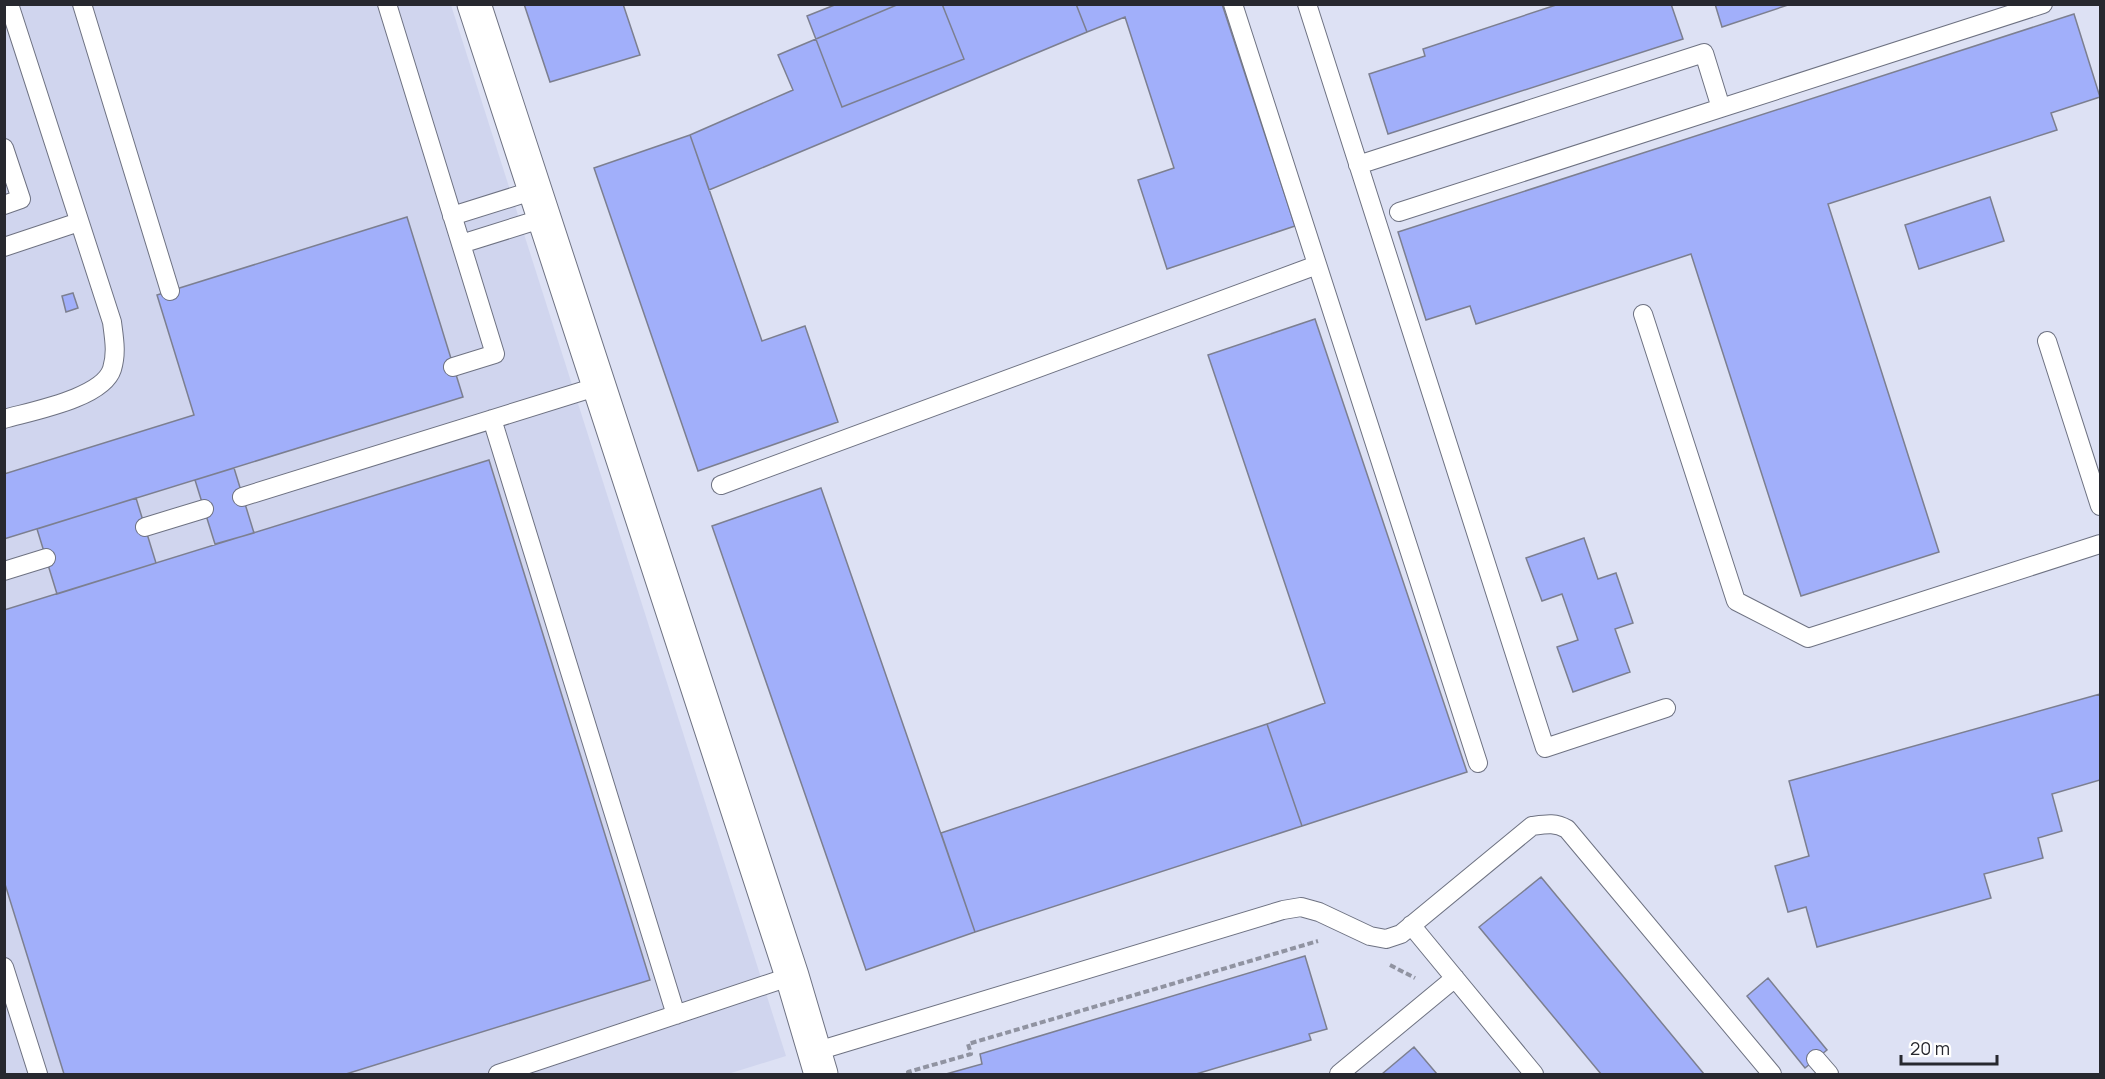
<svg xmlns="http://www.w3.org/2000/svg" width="2105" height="1079" font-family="Manrope,sans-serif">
<rect width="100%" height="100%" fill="#dde1f4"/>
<path fill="#d0d5ee" d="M5 5H451L786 1056 728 1074H5Z"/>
<path fill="#a1affa" stroke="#7c7f90" stroke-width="1.5" d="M524 4H623L640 55 550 82Z
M837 4H942L964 59 842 107 807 16Z
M899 4H1076L1087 32 709 190 690 135 793 90 778 55Z
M1076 4H1222L1295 226 1167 269 1138 180 1174 168 1125 17 1087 32Z
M1559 4H1671L1683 39 1388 134 1369 74 1425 56 1423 49Z
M1715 4H1791L1722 27Z
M2074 14 2100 97 2051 113 2057 130 1828 204 1939 552 1801 596 1691 254 1476 324 1470 306 1426 320 1398 232Z
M690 135 762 341 805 326 838 422 698 471 594 168Z
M1990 197 2004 241 1919 269 1905 225Z
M407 217 463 397 4 539V474L194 415 157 295Z
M73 293 78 308 66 312 62 296Z
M1315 319 1467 772 1302 826 1267 724 1325 703 1208 355Z
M489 460 650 980 346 1074H64L4 881V610Z
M234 468 254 533 215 544 195 480Z
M821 488 975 932 866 970 712 526Z
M136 498 156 563 57 594 37 529Z
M1584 538 1598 579 1616 573 1633 623 1615 629 1630 672 1573 692 1557 647 1578 640 1562 594 1542 601 1526 558Z
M2100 694V780L2052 794 2062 831 2038 838 2043 858 1984 874 1991 898 1817 947 1806 907 1788 912 1775 866 1809 856 1789 781Z
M1267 724 1302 826 975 932 941 833Z
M1541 877 1704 1074H1601L1479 927Z
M1305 956 1327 1029 1309 1034 1311 1040 1196 1074H946L982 1064 980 1054Z
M1768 978 1827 1050 1805 1068 1747 996Z
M1414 1047 1437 1074H1382Z"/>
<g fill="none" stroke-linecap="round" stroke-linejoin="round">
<g stroke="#6e7282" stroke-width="20">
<path id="service" d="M82 4 170 291
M387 4 495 354 453 367
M1233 4 1478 763
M1307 4 1545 748 1666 708
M4 148 21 199 4 205
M1358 165 1704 53 1721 108 2043 4
M1399 212 1721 108
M452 216 535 190
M461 244 544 218
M4 247 79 222
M1643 314 1736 601 1808 638 2100 544
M2047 341 2100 506
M4 419C32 411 103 398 112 369 117 353 114 338 112 322L9 4
M492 419 676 1015
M721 485 1317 265
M242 497 599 386
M145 527 204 509
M4 571 46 558
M1411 925 1534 1074
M4 967 38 1074
M814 1052 1283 910 1301 907 1319 912 1370 936 1386 939 1401 934 1532 826C1546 824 1555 822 1567 829L1772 1074
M1816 1059 1829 1074
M498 1074 792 976
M1339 1074 1455 978"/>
</g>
<g stroke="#6e7282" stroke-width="35">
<path id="minor" d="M474 4 792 976 821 1074"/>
</g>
<path stroke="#9093a1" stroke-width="4" stroke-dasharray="6 3" stroke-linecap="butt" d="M1390 965 1415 978
M909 1074 908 1072 971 1054 968 1044 1318 941"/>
<use href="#service" stroke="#fff" stroke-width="18"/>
<use href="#minor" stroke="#fff" stroke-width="33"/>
</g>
<rect width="2105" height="1079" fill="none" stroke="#27282f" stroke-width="12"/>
<path d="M1901 1055v9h96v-9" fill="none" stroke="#27282f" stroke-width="3"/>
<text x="1910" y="1055" font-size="18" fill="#27282f" stroke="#ffffff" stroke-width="4.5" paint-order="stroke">20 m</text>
</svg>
